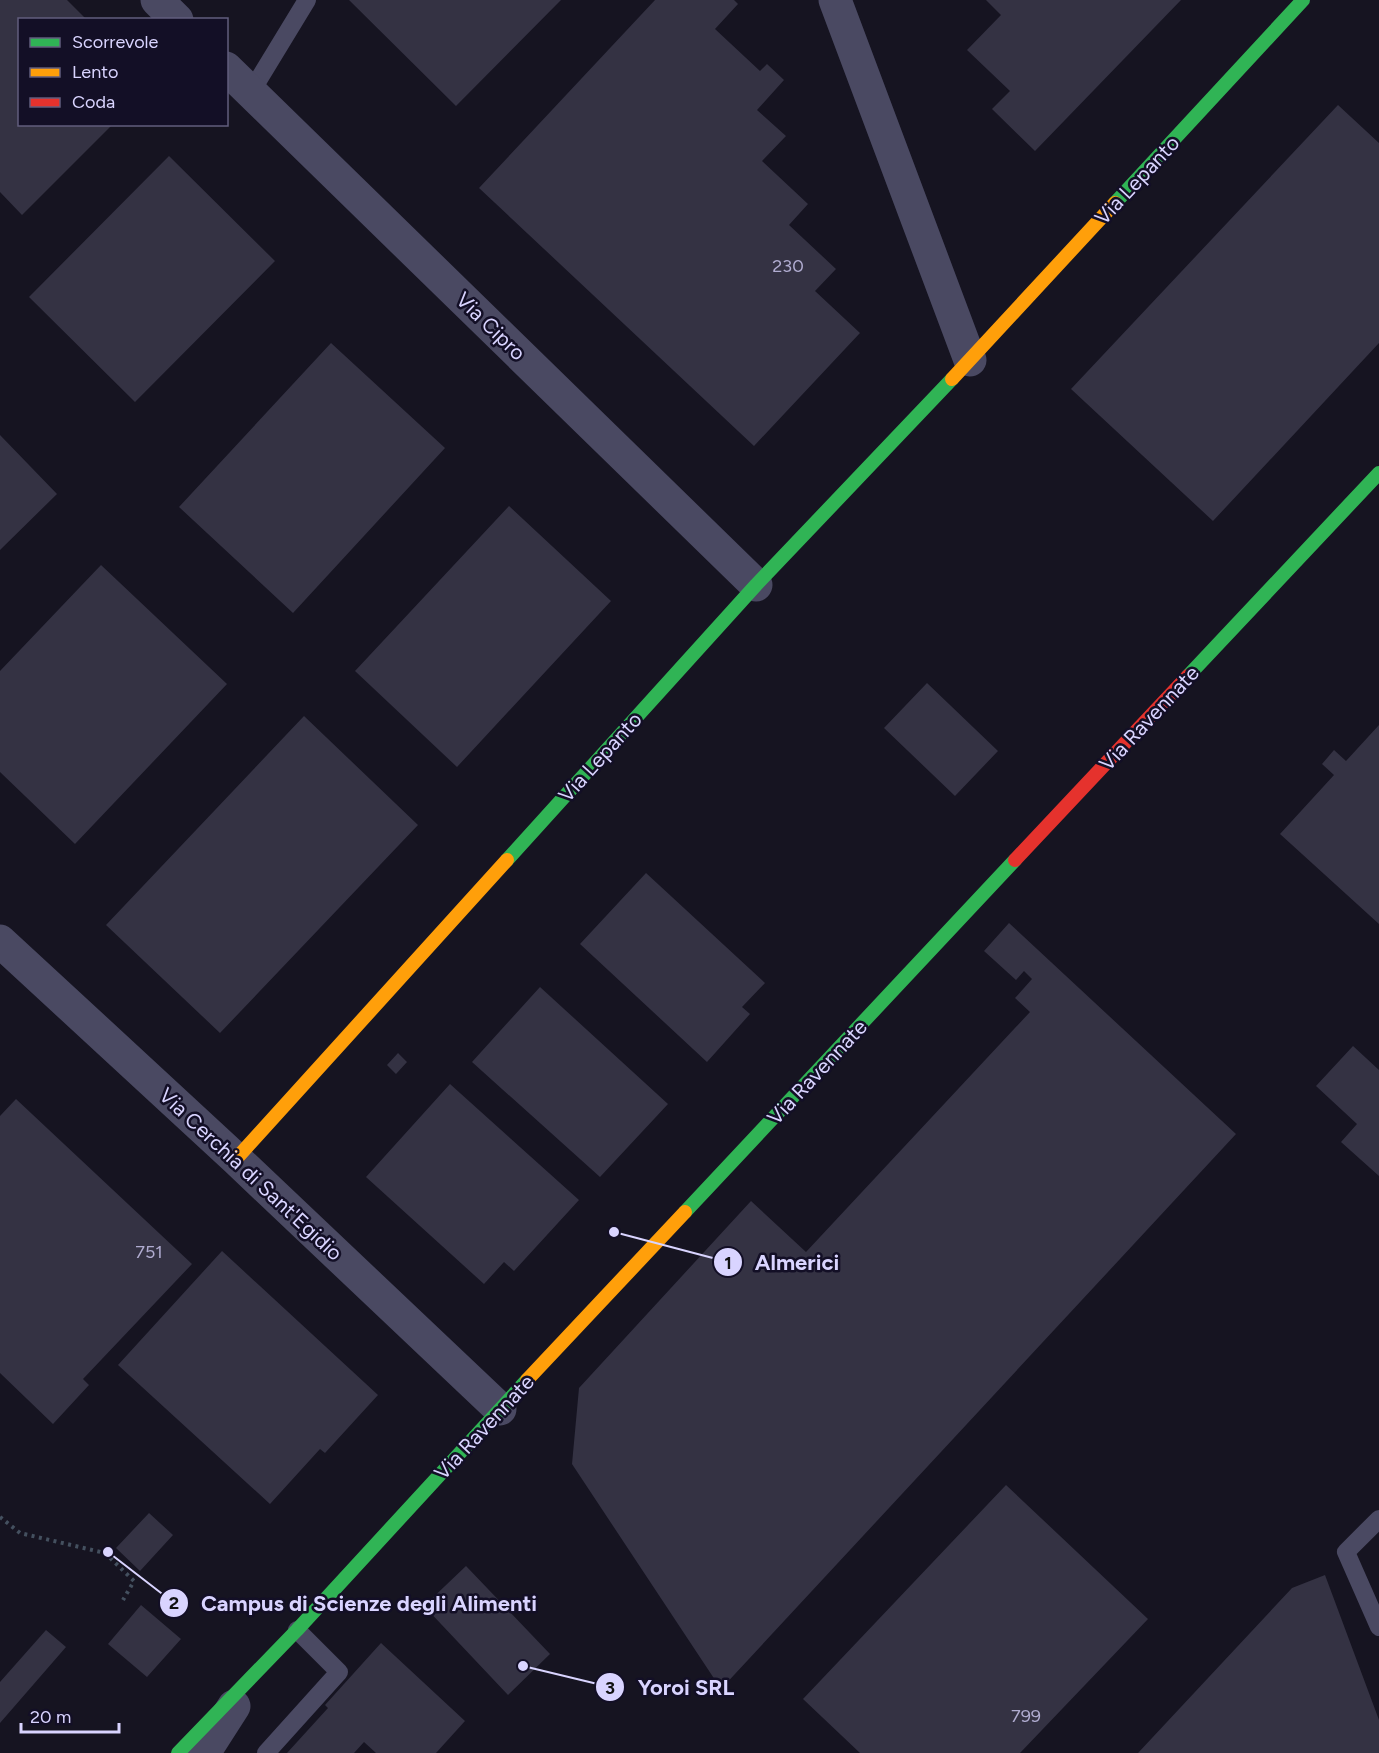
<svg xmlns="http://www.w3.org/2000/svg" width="1379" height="1753" font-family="Figtree,sans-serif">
<rect width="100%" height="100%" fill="#161421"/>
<path fill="#343243" d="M0 0H67L87 20H20V124H113L22 215 0 192Z
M349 0H561L456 106Z
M655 0H734L738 4 715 29 760 71 767 64 784 80 757 110 786 136 762 161 808 204 789 225 836 269 815 291 860 333 754 446 479 188Z
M986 0H1181L1035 151 992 109 1010 91 967 50 1001 15Z
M1338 105 1379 143V343L1213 521 1071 389Z
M169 156 275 261 135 402 29 297Z
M331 343 445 448 293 613 179 507Z
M0 435 57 494 0 550Z
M509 506 611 601 457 767 355 671Z
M101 565 227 684 75 844 0 772V671Z
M927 683 998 751 955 796 884 728Z
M304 716 418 825 220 1033 106 925Z
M1379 725V924L1280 834 1334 775 1322 764 1334 750 1346 761Z
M646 873 765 983 742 1007 750 1014 707 1062 580 944Z
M1009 923 1236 1134 721 1689 572 1464 579 1388 751 1201 806 1252 1030 1012 1015 998 1032 979 1024 971 1016 980 984 951Z
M540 987 668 1104 600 1177 472 1062Z
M1353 1046 1379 1070V1176L1341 1142 1357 1124 1316 1086Z
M398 1053 407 1062 396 1074 387 1065Z
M450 1084 579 1200 514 1271 504 1262 484 1284 366 1177Z
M16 1099 192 1264 83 1379 89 1385 53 1424 0 1373V1116Z
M222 1251 378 1395 325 1453 320 1449 270 1504 118 1365Z
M1006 1485 1148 1619 1020 1753H860L803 1699Z
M149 1513 173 1535 140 1571 116 1548Z
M466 1566 550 1654 508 1695 424 1606Z
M1325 1575 1379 1720V1753H1138L1292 1588Z
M141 1605 181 1639 147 1677 108 1644Z
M46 1630 66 1647 0 1723V1682Z
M381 1643 465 1721 436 1753H376L364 1742 354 1753H287L328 1708 325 1705Z"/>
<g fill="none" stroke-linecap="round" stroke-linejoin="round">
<path stroke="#44505f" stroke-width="4" stroke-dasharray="3 4.5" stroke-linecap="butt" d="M0 1517 20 1533 105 1553 134 1581 123 1600"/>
<path stroke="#4a4962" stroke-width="18" d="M251 92 307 0
M1379 1519 1346 1552 1379 1627
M266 1753 339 1672 297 1630"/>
<path stroke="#4a4962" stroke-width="33" d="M157 0 177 20
M835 0 970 360
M226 68 756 585
M0 941 236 1159 500 1409
M204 1753 234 1706"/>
<path stroke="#30b455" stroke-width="14" d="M1115 203 1303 0
M1188 676 1379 473
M507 860 756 585 952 379
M685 1212 1015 860
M178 1753 297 1630 527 1380"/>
<path stroke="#ff9f0a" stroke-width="14" d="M952 379 1115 203
M236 1159 507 860
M527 1380 685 1212"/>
<path stroke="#e5322d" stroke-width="14" d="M1015 860 1188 676"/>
</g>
<g text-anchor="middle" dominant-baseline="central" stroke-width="5" stroke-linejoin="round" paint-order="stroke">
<g font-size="18" fill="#b0acd0">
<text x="788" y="266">230</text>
<text x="149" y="1252">751</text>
<text x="1026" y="1716">799</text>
</g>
<g font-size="21" fill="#d9d4ff" stroke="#130f26">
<text transform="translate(1137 180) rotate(-47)">Via Lepanto</text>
<text transform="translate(491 326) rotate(44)">Via Cipro</text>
<text transform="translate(1149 718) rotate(-47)">Via Ravennate</text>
<text transform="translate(600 757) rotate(-48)">Via Lepanto</text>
<text transform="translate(817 1072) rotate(-47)">Via Ravennate</text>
<text transform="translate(251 1174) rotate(43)">Via Cerchia di Sant'Egidio</text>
<text transform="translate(484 1427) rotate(-47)">Via Ravennate</text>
</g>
</g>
<path fill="none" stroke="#d9d4ff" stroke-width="2" d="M614 1232L728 1262M108 1552L174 1603M523 1666L610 1687"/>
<g fill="#d9d4ff" stroke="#130f26" stroke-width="2">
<circle cx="614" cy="1232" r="6"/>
<circle cx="108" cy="1552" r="6"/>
<circle cx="523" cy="1666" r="6"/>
<circle cx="728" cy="1262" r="15"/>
<circle cx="174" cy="1603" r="15"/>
<circle cx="610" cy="1687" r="15"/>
</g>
<g font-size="18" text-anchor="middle" font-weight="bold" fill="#111">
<text x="728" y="1269">1</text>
<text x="174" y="1609">2</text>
<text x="610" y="1694">3</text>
</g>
<g font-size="22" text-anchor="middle" font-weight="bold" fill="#d9d4ff" stroke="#130f26" stroke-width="5" stroke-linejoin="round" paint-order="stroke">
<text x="797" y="1270">Almerici</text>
<text x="369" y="1611">Campus di Scienze degli Alimenti</text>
<text x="686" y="1695">Yoroi SRL</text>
</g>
<rect x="18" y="18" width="210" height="108" fill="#130f26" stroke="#625e7d" stroke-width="1.5"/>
<rect x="30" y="38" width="30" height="9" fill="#30b455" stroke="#625e7d" stroke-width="1.5"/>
<text x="72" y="48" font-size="18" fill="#d9d4ff">Scorrevole</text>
<rect x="30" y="68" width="30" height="9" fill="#ff9f0a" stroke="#625e7d" stroke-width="1.5"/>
<text x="72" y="78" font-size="18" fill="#d9d4ff">Lento</text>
<rect x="30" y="98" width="30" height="9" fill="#e5322d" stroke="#625e7d" stroke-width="1.5"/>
<text x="72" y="108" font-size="18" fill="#d9d4ff">Coda</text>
<path d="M21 1723v9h98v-9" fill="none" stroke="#d9d4ff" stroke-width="3"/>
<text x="30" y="1723" font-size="18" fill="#d9d4ff" stroke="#130f26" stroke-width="4.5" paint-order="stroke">20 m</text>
</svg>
